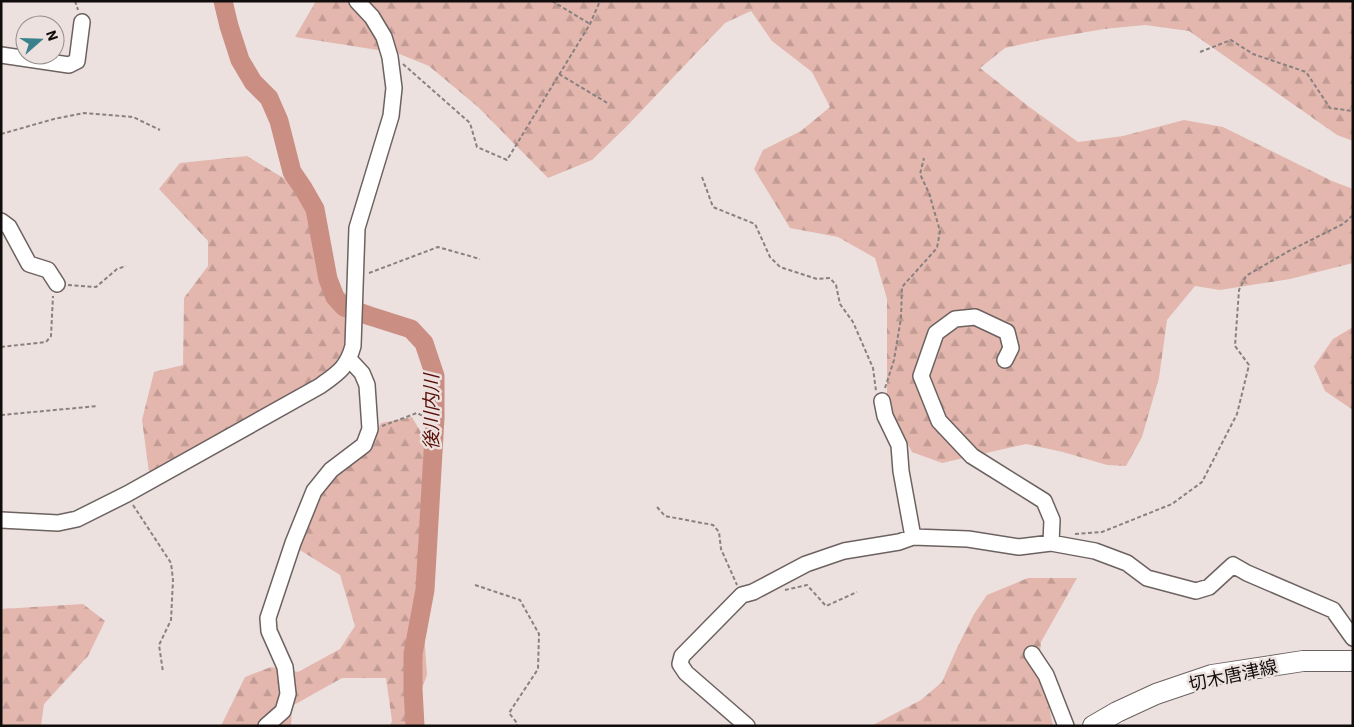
<svg xmlns="http://www.w3.org/2000/svg" width="1354" height="727" font-family="'IBM Plex Sans','Noto Sans JP',sans-serif">
<defs>
<pattern id="forest-firs" width="22" height="20" patternUnits="userSpaceOnUse" patternTransform="scale(1.25)"><rect width="22" height="20" fill="#e3b7ae"/><path d="M5 1l3.5 6h-7zM16 11l3.5 6h-7z" fill="#c29c94"/></pattern>
</defs>
<rect width="100%" height="100%" fill="#ece1df"/>
<path fill="url(#forest-firs)" d="M316 1H1353V141L1337 135 1189 31 1145 25 1104 29 1046 39 1005 48 980 68 1028 106 1078 142 1123 136 1184 120 1223 127 1332 181 1353 189V263L1290 279 1220 290 1195 286 1167 320 1159 378 1142 437 1126 466 1107 465 1063 452 1026 444 942 463 912 452 887 403V299L875 258 838 237 790 228 754 169 763 150 801 131 830 107 812 72 772 41 751 11 725 23 626 127 592 160 548 178 478 107 429 66 397 53 295 37Z
M247 156 300 188 359 331 342 372 150 480 142 420 154 372 183 365 184 298 208 266V241L159 189 180 163Z
M1353 327V410L1325 391 1314 366 1333 339Z
M412 417 426 441 418 546 427 675 408 726H390L392 721 386 678H342L292 706 291 726H221L245 677 271 667 298 672 340 649 355 626 340 575 295 547 329 480 363 455 381 423Z
M1028 578H1077L1041 642 1039 663 1053 725 1051 726H871L921 700 942 682 957 648 974 614 987 595Z
M83 604 105 621 88 656 44 704 41 726H1V609Z"/>
<g fill="none" stroke-linecap="round" stroke-linejoin="round">
<path stroke="#ca8e83" stroke-width="19" d="M223 1 229 26 240 60 253 82 269 98 279 121 292 172 303 188 315 209 328 279 335 297 344 307 370 316 411 329 424 343 435 376V418L425 590 413 654V689L415 726"/>
<g stroke="#6c6260" stroke-width="18">
<path id="minor" d="M1 55 69 65 77 61 82 22
M1 221 9 227 29 264 48 270 57 284
M1005 360 1011 348 1007 332 975 317 955 319 936 333 921 376 939 421 972 456 1044 501 1052 520 1051 543
M882 401 885 416 899 445 901 471 913 537
M1 520 58 523 77 519 127 494 320 386C338 373 347 368 353 346L357 228 391 116 394 88 390 57 384 37 372 17 357 1
M1032 654 1046 675 1066 726
M266 726 283 711 288 694 285 667 269 631 268 618 293 543 314 491 331 470 364 445 370 429 367 385 362 373 349 359
M747 726 686 673 680 664 682 656 742 595 753 592 806 564 844 551 899 542 913 537 968 539 1019 547 1051 543 1095 551 1127 563 1147 578 1196 591 1209 587 1233 565 1247 573 1333 610 1353 638"/>
</g>
<g stroke="#6c6260" stroke-width="22">
<path id="major" d="M1093 726 1117 712 1156 694 1212 675 1303 661H1353"/>
</g>
<path stroke="#898180" stroke-width="2" stroke-dasharray="4 2.5" stroke-linecap="butt" d="M75 1 78 10
M552 1 590 24
M1200 52 1231 40 1253 54 1306 72 1330 108 1353 111
M403 64 470 123 477 147 507 160 590 24 600 1
M559 74 609 104
M1 134 54 119 84 113 133 117 160 130
M702 177 713 207 755 224 770 257 780 267 817 279 830 278 836 285 840 304 853 322 873 368 876 391
M369 273 438 247 480 259
M68 285 96 287 117 269 126 266
M1 347 46 342 51 336 53 296
M885 388 894 360 901 318 902 287 937 248 940 231 929 193 920 174 924 158
M1 415 98 406
M382 426 417 413 433 421
M133 505 171 563 173 580 171 620 159 645 163 672
M657 507 665 516 713 525 719 532 721 549 737 585
M1075 534 1102 532 1172 504 1202 482 1237 414 1249 365 1235 346 1239 290 1246 276 1287 252 1343 224 1353 215
M475 585 520 600 539 634 538 669 509 713 517 723V726
M785 590 807 585 826 606 857 592"/>
<use href="#minor" stroke="#fff" stroke-width="15"/>
<use href="#major" stroke="#fff" stroke-width="20"/>
</g>
<g text-anchor="middle" dominant-baseline="central" stroke-width="5" stroke-linejoin="round" paint-order="stroke">
<g font-size="18" fill="#110d0c" stroke="#ece1df">
<text transform="translate(1233 675) rotate(-12)">切木唐津線</text>
</g>
<g font-size="19" font-style="italic" fill="#570e05" stroke="#ece1df">
<text transform="translate(431 412) rotate(-90)">後川内川</text>
</g>
</g>
<rect width="1354" height="727" fill="none" stroke="#110d0c" stroke-width="5"/>
<g transform="translate(40 40) rotate(70)"><circle r="24" fill="#ece1df" stroke="#948c8b"/>
<path d="M0-4L9 19L0 12L-9 19Z" fill="#3b818d"/>
<text y="-8" font-size="14" font-weight="bold" text-anchor="middle" fill="#110d0c">N</text>
</g>
</svg>
